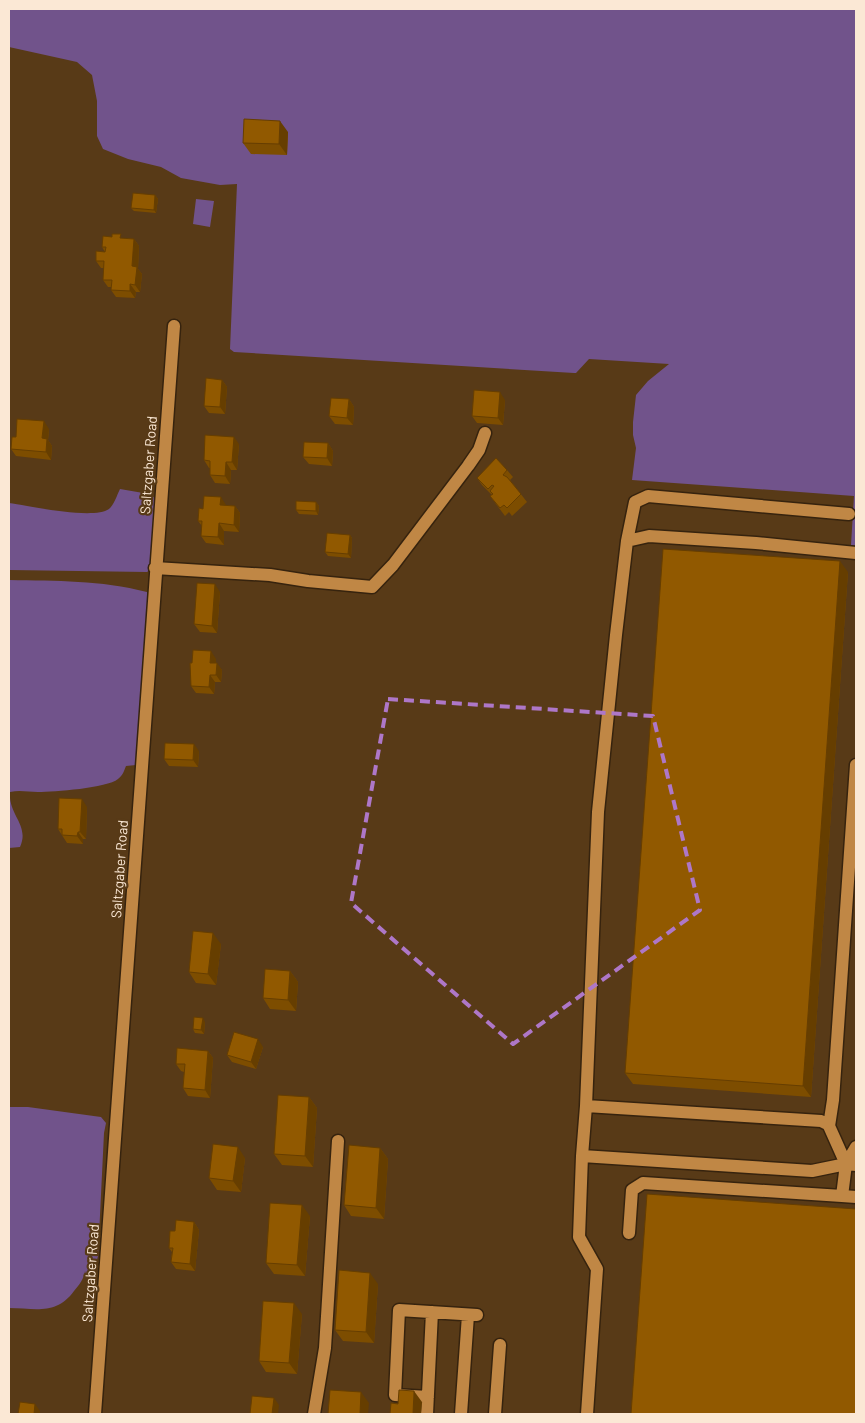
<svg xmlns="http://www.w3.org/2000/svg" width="865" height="1423" font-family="Barlow,sans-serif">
<rect width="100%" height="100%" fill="#583a17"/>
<path fill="#71538b" d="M9 9H856V546L851 545 854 496 632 480 636 448 633 435V422L636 395 648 381 669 364 589 359 576 373H574L234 352 230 349 237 184 220 185 181 178 161 167 128 159 103 149 97 136V101L92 75 77 62 9 47Z
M196 199 214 201 210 227 193 224Z
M120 489 149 494 155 498 151 569 147 572 9 570V503C30 506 93 520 109 509 114 505 117 495 120 489Z
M9 580C57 581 100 580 147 592L149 597 136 765 126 766C124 771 123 775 118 779 107 788 54 792 38 792 28 792 20 790 10 792 8 815 30 825 20 847L9 848Z
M9 1107H28L101 1117 106 1123 104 1133 98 1256 94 1271 89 1275 86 1274 85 1271C84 1279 79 1285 74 1291 56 1316 34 1308 9 1308Z"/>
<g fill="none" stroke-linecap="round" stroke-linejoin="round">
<g stroke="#36230e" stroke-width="15">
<path id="minor" d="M627 541 635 502 648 496 849 514
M155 568 270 575 308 581 372 587 393 565 468 466 479 450 485 433
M829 1125 821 1121 586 1106 598 812 616 635 627 541 649 536 756 543 856 553
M856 1147 846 1164 842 1196 856 1197
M582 1156 586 1106
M846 1164 829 1126 833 1100 856 765
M629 1233 632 1190 643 1183 842 1196
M428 1397 395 1395 399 1310 477 1315
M95 1414 174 326
M314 1414 325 1348 338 1141
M427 1414 432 1312
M461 1414 468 1315
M495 1414 500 1345
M587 1414 597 1269 579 1237 582 1156 812 1171 846 1164 856 1165"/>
</g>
<use href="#minor" stroke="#c08745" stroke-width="12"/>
</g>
<path fill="#7d4d00" d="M288 132 287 155 251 154 243 143Z
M155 195 158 199 156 213 134 211 131 208Z
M123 238 134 239 139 246 138 269 142 274 140 292H136L135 298 116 297 111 290V287H108L103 280 104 268H101L96 261 105 252 102 247Z
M222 380 227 387 225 414 209 413 204 406Z
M349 399 354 407 353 425 335 424 329 416Z
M505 400 503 425 477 423 472 416Z
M49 429 48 440 52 446 51 460 16 456 11 449 16 437Z
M328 443 333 451 332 466 309 464 303 457Z
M239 444 237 470H231L230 484 215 483 210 475V468H209L204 460Z
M507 470 513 477 510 480 527 502 512 516 509 512 505 516 490 496 492 495 482 485 477 478Z
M316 502 319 506 318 515 299 514 296 510Z
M226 505 235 506 240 513 239 532 224 531V545L206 543 201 536 202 526 198 521 203 509Z
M350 535 352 538 351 558 328 556 325 552Z
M848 572 811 1097 633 1084 625 1073Z
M220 592 217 633 200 632 194 624Z
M216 659V663L222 670 221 682H215L214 694 196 693 191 686 192 663Z
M199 751 198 767 169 766 164 759Z
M87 807 86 839H83V844L67 843 58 829Z
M221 944 216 985 196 983 189 972Z
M290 971 298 982 296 1011 270 1009 263 998Z
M205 1022 204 1034 195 1033 193 1029Z
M263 1047 256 1069 232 1062 227 1055Z
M208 1051 213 1058 210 1098 188 1096 183 1088 184 1072 181 1071 176 1064Z
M309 1097 317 1108 313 1167 282 1165 274 1154Z
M380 1148 388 1159 384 1219 351 1216 344 1205Z
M245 1158 241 1192 217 1190 209 1178Z
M310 1216 305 1276 274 1274 266 1263Z
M194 1222 199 1230 195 1271 176 1269 171 1262 172 1252 169 1248 175 1231Z
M378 1284 374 1343 343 1341 335 1330Z
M302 1314 297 1374 266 1372 259 1361Z"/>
<path fill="#663e00" d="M280 121 288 132 287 155 279 144Z
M155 195 158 199 156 213 154 210Z
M134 239 139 246 138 269 142 274 140 292 135 285 132 266Z
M130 284 136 292 135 298 130 291Z
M222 380 227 387 225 414 220 407Z
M500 392 505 400 503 425 498 418Z
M349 399 354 407 353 425 347 418Z
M44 421 49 429 48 440 52 446 51 460 46 452 42 438Z
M234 437 239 444 237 470 232 462Z
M328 443 333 451 332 466 327 458Z
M226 462 231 470 230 484 225 476Z
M221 497 226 505V512L220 505Z
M316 502 319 506 318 515 316 511Z
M235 506 240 513 239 532 234 525Z
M219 523 224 531V545L218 537Z
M350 535 352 538 351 558 348 554Z
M840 561 848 572 811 1097 803 1086Z
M215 584 220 592 217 633 212 626Z
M211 651 216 659V670L210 663Z
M217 663 222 670 221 682 216 675Z
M210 675 215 682 214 694 209 687Z
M194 744 199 751 198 767 193 760Z
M82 799 87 807 86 839 80 832Z
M78 832 83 839V844L77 836Z
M213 933 221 944 216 985 208 974Z
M290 971 298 982 296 1011 288 1000Z
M203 1018 205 1022 204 1034 201 1030Z
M258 1039 263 1047 256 1069 251 1062Z
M208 1051 213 1058 210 1098 205 1090Z
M309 1097 317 1108 313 1167 305 1156Z
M238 1147 245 1158 241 1192 233 1181Z
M380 1148 388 1159 384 1219 376 1208Z
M302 1205 310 1216 305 1276 297 1265Z
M194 1222 199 1230 195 1271 190 1264Z
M370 1273 378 1284 374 1343 366 1332Z
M294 1303 302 1314 297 1374 289 1363Z
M414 1391 422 1402 421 1414H413Z
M361 1392 369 1403 368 1414H360Z
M274 1398 279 1405 278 1414H272Z
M35 1404 40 1411V1414H34Z"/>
<path fill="#915900" stroke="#663e00" d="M244 119 280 121 279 144 243 143Z
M133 193 155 195 154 210 131 208Z
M112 234H121L120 238 134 239 132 266 137 267 135 285 130 284V291L111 290 112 280H103L104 261H96V251L105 252 106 247H102L103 236 112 237Z
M206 378 222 380 220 407 204 406Z
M474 390 500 392 498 418 472 416Z
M331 398 349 399 347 418 329 416Z
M17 419 44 421 42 438 47 439 46 452 11 449 12 437H16Z
M205 435 234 437 232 462H226L225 476 210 475V461L204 460Z
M304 442 328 443 327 458 303 457Z
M496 458 507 470 503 475 507 477 521 494 507 508 504 505 500 508 490 496 493 494 490 491 494 486 492 485 488 489 477 478Z
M204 496 221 497 220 505 235 506 234 525 219 523 218 537 201 536 202 521H198L199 508 203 509Z
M296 501 316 502V511L296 510Z
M327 533 350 535 348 554 325 552Z
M663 549 840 561 803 1086 625 1073Z
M197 583 215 584 212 626 194 624Z
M193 650 211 651 210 663H217L216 675H210L209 687 191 686 190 663H192Z
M165 743 194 744 193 760 164 759Z
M59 798 82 799 80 832H78L77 836 62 835V829H58Z
M193 931 213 933 208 974 189 972Z
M265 969 290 971 288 1000 263 998Z
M194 1017 203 1018 201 1030 193 1029Z
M234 1032 258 1039 251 1062 227 1055Z
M177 1048 208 1051 205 1090 183 1088 185 1064H176Z
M278 1095 309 1097 305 1156 274 1154Z
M213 1144 238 1147 233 1181 209 1178Z
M349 1145 380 1148 376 1208 344 1205Z
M647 1194 856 1209V1414H631Z
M270 1203 302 1205 297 1265 266 1263Z
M176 1220 194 1222 190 1264 171 1262 173 1248H169L170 1231H175Z
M339 1270 370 1273 366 1332 335 1330Z
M263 1301 294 1303 289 1363 259 1361Z
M330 1390 361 1392 360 1414H328Z
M399 1390 414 1391 413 1414H390L391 1403 398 1404Z
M252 1396 274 1398 272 1414H250Z
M20 1402 35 1404 34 1414H18Z"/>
<path fill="none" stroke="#ae77c8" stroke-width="4" stroke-dasharray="10 6" stroke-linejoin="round" d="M388 699 653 716 700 910 513 1044 351 903Z"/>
<g text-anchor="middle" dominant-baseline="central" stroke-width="4.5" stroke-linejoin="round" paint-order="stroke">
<g font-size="14" fill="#fbe8d5" stroke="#583a17">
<text transform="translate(148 465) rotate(-86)">Saltzgaber Road</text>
<text transform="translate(119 869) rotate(-86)">Saltzgaber Road</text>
<text transform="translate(90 1273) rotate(-86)">Saltzgaber Road</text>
</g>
</g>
<rect width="865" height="1423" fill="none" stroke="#fbe8d5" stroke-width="20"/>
</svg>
